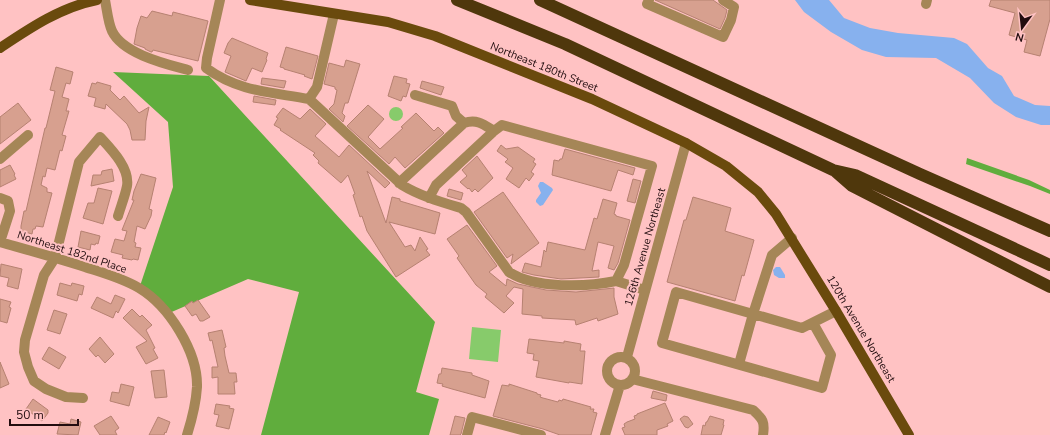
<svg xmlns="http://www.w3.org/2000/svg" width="1050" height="435" font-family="'Nunito Sans',sans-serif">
<rect width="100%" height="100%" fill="#ffc2c3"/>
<path fill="#87cb6b" d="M389 114a7 7 0 1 1 14 0a7 7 0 1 1-14 0Z
M472 327 501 330 498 362 469 359Z"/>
<path fill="#60ad3d" d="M113 72 209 76 435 322 416 392 439 399 429 435H261L299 292 248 279 167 314 139 289 173 187 168 122Z
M967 158 1029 180 1050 190V194L1030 186 966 164Z"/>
<path fill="#87b1ee" d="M795 0H829L844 18 870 28 898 33 954 38 967 44 988 68 1002 76 1014 96 1035 105 1050 106V125H1041L1016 117 994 103 970 78 936 58 886 57 862 50 831 32 804 12Z
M540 182H543L552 188 553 190 543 205 540 206 536 202V200L541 193 538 186Z
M776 267H780L785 275V278H779L774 275 773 270Z"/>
<path fill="#d7a08f" stroke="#b68171" d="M655 0H713L727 10 725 18 720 29Z
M991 0H1050V19L1040 56 1024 52 1027 40 1009 35 1015 13 989 6Z
M152 11 172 16 173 12 208 21 198 61 153 50 152 52H151L145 49V48L134 44 137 28 141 16 147 18Z
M232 38 268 53 266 59 267 60 262 72 252 68 246 81 225 72 231 56 224 53 228 43Z
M286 47 318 56 312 79 304 76 305 75 284 69V68L280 67Z
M346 60 360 64 348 103H345L342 113 345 116 343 122 329 109 334 104 337 90 335 89V87L324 84 329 63 344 67Z
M56 67 73 72 70 84 66 83 62 97 69 99 66 111H69L62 135 66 136 62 151 60 150 55 170 47 168 45 177 43 176 41 185 47 188V192L52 193 43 227 36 226 35 229H33L32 234 21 231V226L24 211H26L45 128H46L55 91 50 90Z
M394 76 407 79 406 83 410 84 406 97 403 96 401 101 388 96Z
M262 78 286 81 284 88 261 84Z
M422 81 444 87 441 95 420 88Z
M97 82 111 86 110 90 120 100 124 96 139 113 149 107 146 121 145 140H132L130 130 127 124 106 104 105 109 94 106 96 98 88 96 92 83 96 84Z
M254 96 276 100 275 105 253 102Z
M18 103 31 120 0 144V117Z
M368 105 384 119 368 137 380 149 403 128 401 127 416 113 434 131 438 127 444 133 405 168 395 157 389 164 347 126Z
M283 108 300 119 310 109 326 124 315 136 339 157 349 145 390 183 385 188 367 171 386 223 392 197 400 199V201L440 213 435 234 389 222 405 247 411 245 415 251 420 237 428 249 426 250 430 255 396 277 367 231 362 216 360 217 353 195 355 194 348 175 341 183 318 163 319 161 313 155 315 153 280 130 281 129 274 125 278 118 276 117Z
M501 145 506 149 518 147 535 159 533 162 536 164 531 172 534 174 529 181 526 178 519 188 506 179 513 168 505 162 508 159 497 151Z
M565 149 635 168 633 175 618 170 611 191 552 175 554 160 559 161 560 159H562Z
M477 156 493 178 478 192 475 189 472 192 469 188 468 189 460 182 467 176 462 170Z
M10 165 15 174 14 175 16 179 0 187V170Z
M112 169 114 181 91 186 93 175H101L102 171Z
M141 174 156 178 149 209 152 210 151 216 145 229 137 226 134 242 136 243 135 247 141 248 138 260 133 259 132 260 122 258 123 255 111 252 115 239 124 241 127 231 122 230 134 200H132L134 191Z
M633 179 641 181 635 203 627 201Z
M98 188 112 191 103 224 83 218 88 203H94Z
M449 189 463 193 461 200 447 196Z
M503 192 539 243 511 264 513 254 507 258 474 212Z
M693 197 731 208 725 231 754 240 744 276 742 275 735 301 667 282 684 220H686Z
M603 199 617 203 614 214 616 215V216L630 220 618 263 614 270 608 268 614 246 598 242 592 271 599 270V277L561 279 534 275 522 272 525 263 541 267 544 250 546 252 548 242 585 250 594 218 597 219Z
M467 225 497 266 489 272 506 286 507 279 518 284 546 290 576 292 614 288V297L618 314 598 321 597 318 576 325 575 320 542 318V316L522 314 523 289 514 287 506 296 514 303 504 313 485 297 487 294 476 285 457 258 459 256 447 239Z
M81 231 100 236 98 244 96 243 95 245 91 244 90 250 78 247Z
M1 264 22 269 18 289 7 286 9 278 0 276Z
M60 283 71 286 72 283 84 286 82 295 79 294 77 301 57 295Z
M115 295 125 299 118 313 116 311 113 318 91 308 97 297 111 304Z
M0 299 11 302 9 307 11 308 7 323 0 321Z
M198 300 210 317 203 321H200L196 314 192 316 185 306 192 301 193 303Z
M132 309 140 317 142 315 152 325 146 330 155 348 153 349 158 358 146 364 136 347 147 341 123 318Z
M54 310 67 314 60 334 47 330Z
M222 330 226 347 224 348 225 356 229 373H236L237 382H234L235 394H218V377L212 378V367H218L212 340 210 341 208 333Z
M100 337 114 354 105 363 98 355 96 357 89 349Z
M529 339 564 343V341L581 344 580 351H585L582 384 569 382V383L536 377 539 361 533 360 534 354 527 353Z
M49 347 66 357 59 369 42 359Z
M0 362 9 384 0 388Z
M442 368 472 373V375L489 381 485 398 452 389 442 386 443 384 437 383 439 374H441Z
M164 370 167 397 155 398 151 371Z
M121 384 134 387 129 406 110 401 112 392 119 393Z
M509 384 537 393V394L541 395 540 397 543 398 558 402 559 400 562 401 563 399 591 407 590 409H594L593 412 597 413 591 435H560L543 429 493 416 502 385 509 386Z
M653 391 667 395 666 401 651 398Z
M33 399 48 410V413L42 421 26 409Z
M665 403 673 421 667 424 668 426 657 430V435H625L622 428 625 427 624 424 627 422 635 419 634 416 637 415V414Z
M216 404 230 406 229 408 234 409 229 429 216 426 219 415 214 414Z
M111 416 119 428 115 431 117 435H100L94 426Z
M455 416 465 418 461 434 460 435H450Z
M684 416 688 417 693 424 688 428 685 427 680 419Z
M710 416 724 420 723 425H724L721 435H701L703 425 705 426 706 422H707Z
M158 417 170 422 166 433 165 432 164 435H149Z
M71 419 81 422 78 435 57 434 60 422 70 424Z"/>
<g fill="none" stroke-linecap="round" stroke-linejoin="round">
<path stroke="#a58657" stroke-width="10" d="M105 0C107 10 108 22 112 31 123 54 166 64 188 70
M220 0 207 58 206 68C239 92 271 92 309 99L317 87 334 14
M649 0 647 4 723 37 731 20 734 7 723 0
M926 4 927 0
M415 95 452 106 456 116 464 123C477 119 483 124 494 131
M309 99 402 185C420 196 441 202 461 208L466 212 509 272C534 289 587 287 616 281L624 265 652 166 502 125 494 131 436 185 429 198
M0 159 28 135
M399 183 464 123
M0 198 8 201 10 211 0 242
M792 238 772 255 753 314 676 292 662 343 822 388 831 355 813 323
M0 242C28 250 57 258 85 267 103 273 122 278 139 288 169 306 198 352 197 387 196 404 192 419 187 435
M616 281 645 290
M607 371a14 14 0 1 1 28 0a14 14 0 1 1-28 0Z
M627 357 686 143
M739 364 753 314 802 328 836 311
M632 379 753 410C763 419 765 422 763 435
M83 398 66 397 46 389 34 381 28 367 24 352 25 340 44 275 55 258 79 162 100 137C111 149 130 168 127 186 125 196 121 206 118 216
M467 435 472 417 541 435
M605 435 620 385"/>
<path stroke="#6a4a0d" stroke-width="10" d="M250 0 388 22 435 36 592 99 686 143 726 166 758 192 776 214 836 311 909 435
M0 48C30 28 61 7 97 0"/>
<path stroke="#4f370c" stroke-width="12" d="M457 0 565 44 833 170 855 175 1050 265
M540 0 920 174 1050 231
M836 172 852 186 1050 287"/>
</g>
<g text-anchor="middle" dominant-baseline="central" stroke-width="4" stroke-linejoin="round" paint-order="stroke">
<g font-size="11" fill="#220d0f" stroke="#ffc2c3">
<text transform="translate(544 67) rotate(22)">Northeast 180th Street</text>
<text transform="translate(645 247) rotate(-74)">126th Avenue Northeast</text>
<text transform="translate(72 252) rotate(18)">Northeast 182nd Place</text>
<text transform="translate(861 329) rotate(59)">120th Avenue Northeast</text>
</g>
</g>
<g transform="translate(1022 28) rotate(195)" stroke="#ffc2c3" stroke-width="3" paint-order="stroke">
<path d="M0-3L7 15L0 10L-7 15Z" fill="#220d0f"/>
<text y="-6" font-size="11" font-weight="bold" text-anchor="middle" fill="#220d0f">N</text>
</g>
<path d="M10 419v6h68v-6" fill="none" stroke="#220d0f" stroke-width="2"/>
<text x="16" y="419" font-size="12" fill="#220d0f" stroke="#ffc2c3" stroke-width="3" paint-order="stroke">50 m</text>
</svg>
